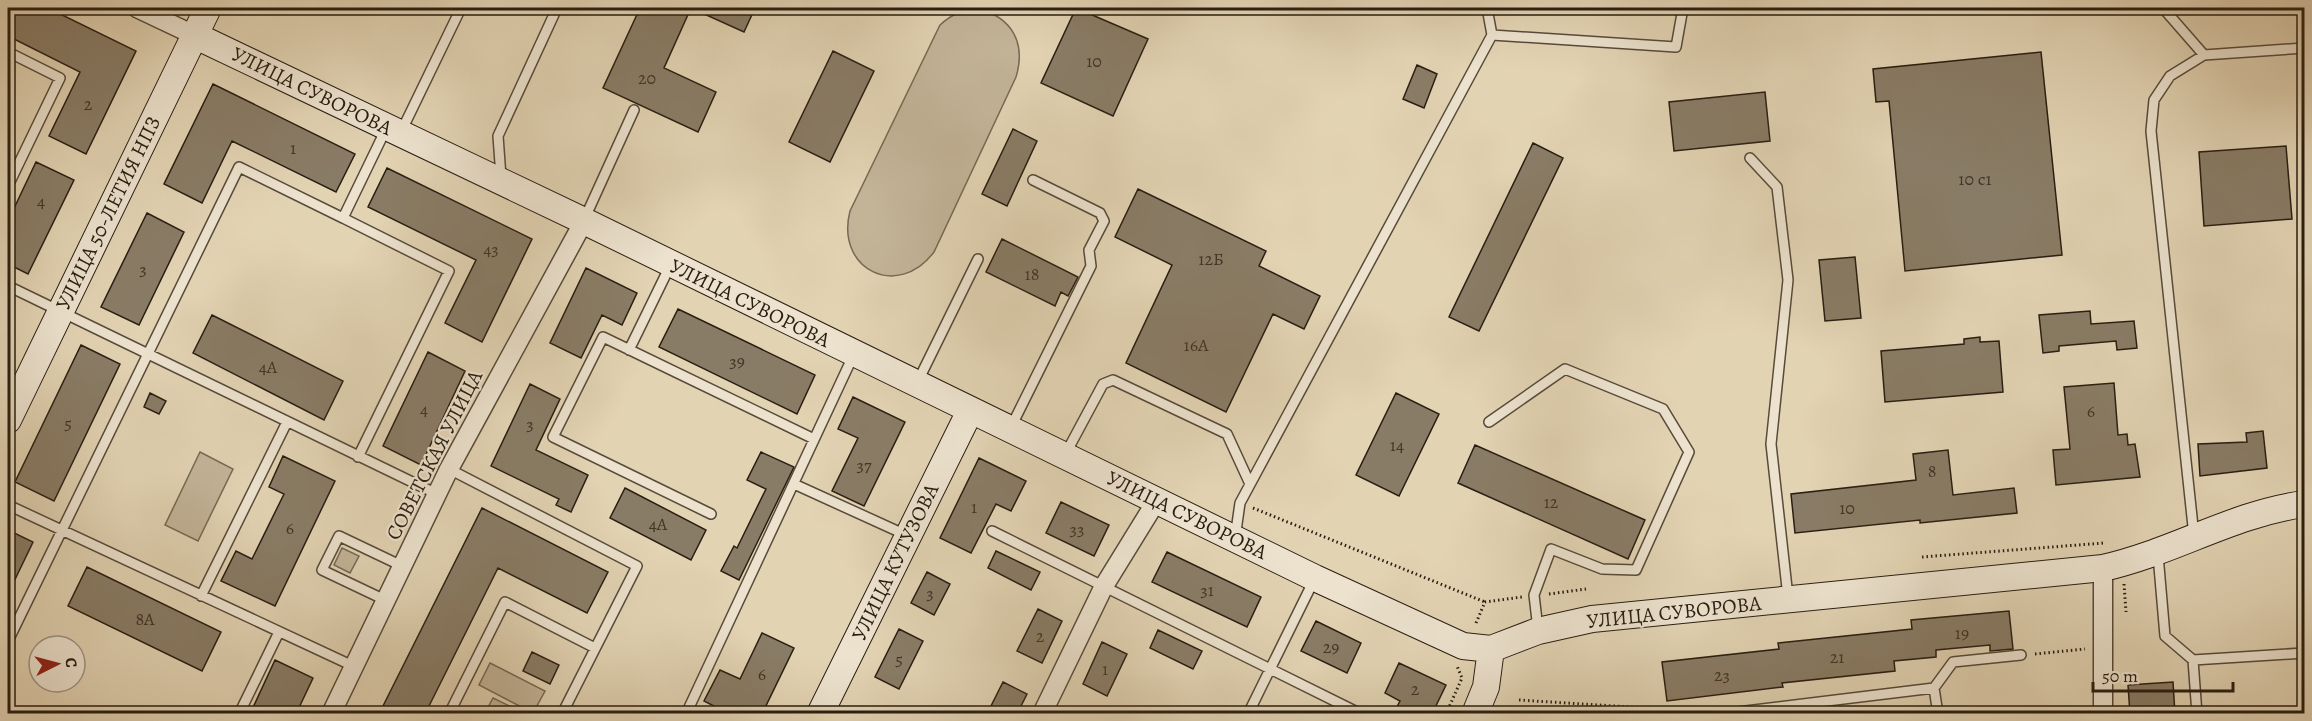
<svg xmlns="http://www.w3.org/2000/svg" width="2312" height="721" font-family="Alegreya,serif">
<rect width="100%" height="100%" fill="#e2d3b3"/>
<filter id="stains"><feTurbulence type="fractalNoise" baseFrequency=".00333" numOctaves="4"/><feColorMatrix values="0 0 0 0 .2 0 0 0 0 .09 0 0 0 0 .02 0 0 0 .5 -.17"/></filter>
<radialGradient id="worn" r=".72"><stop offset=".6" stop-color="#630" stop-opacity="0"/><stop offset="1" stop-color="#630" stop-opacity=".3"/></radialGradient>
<path fill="#c3b498" stroke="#766955" stroke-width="1.5" d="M979 9C1013 18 1026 44 1016 77L934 252C898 300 835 270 850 211L940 25C952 14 962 10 979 9Z
M200 452 233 469 198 541 165 525Z
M342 548 359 556 350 573 334 565Z
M490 663 545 691 533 713 479 685Z
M493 698 524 713H485Z"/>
<path fill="#897c66" stroke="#291e12" stroke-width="1.5" d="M8 8H48L136 51 86 154 49 136 80 72 8 36Z
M640 8H755L744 32 691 8 664 68 716 92 698 132 603 88Z
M1076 8 1148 39 1113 116 1041 83Z
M833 51 874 71 830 162 789 142Z
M2041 52 2062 255 1905 271 1889 101 1876 102 1873 69Z
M1417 65 1437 74 1424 108 1403 99Z
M213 84 355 154 336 192 232 141 202 203 164 184Z
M1765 92 1770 141 1674 151 1669 102Z
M1013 129 1037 141 1007 206 982 194Z
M1533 143 1563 158 1479 331 1449 317Z
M2286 146 2292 219 2204 226 2199 152Z
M36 162 74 180 28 274 8 264V221Z
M387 168 532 239 482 342 445 323 476 260 368 207Z
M1138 189 1266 251 1259 266 1320 296 1304 329 1273 314 1226 412 1126 363 1172 265 1115 237Z
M147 213 184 232 139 325 101 307Z
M1002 239 1078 277 1068 296 1061 292 1055 306 986 272Z
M1855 257 1861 318 1825 321 1819 260Z
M586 268 637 293 622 325 602 315 581 358 550 343Z
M678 309 815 375 797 414 659 347Z
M2090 311 2091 324 2134 321 2137 348 2117 350 2116 341 2059 346V351L2043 353 2039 315Z
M212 315 343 381 324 420 193 353Z
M1980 337V342L1999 341 2003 392 1885 402 1881 351 1964 344V339Z
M81 345 120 364 54 501 15 482Z
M428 352 465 371 421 465 383 446Z
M2114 383 2118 435 2127 434 2128 445 2135 444 2140 477 2056 485 2053 450 2070 449 2064 387Z
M530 384 560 399 536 450 588 475 571 512 556 505 559 499 491 466Z
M150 393 166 401 159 414 144 407Z
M1396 393 1439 414 1399 496 1356 475Z
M853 397 905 422 864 506 832 491 858 438 838 429Z
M2263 431 2267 468 2200 476 2198 444 2247 442 2246 433Z
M1475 445 1645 520 1628 559 1458 483Z
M1948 450 1953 495 2014 488 2017 513 1920 523V520L1795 533 1791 494 1916 480 1913 454Z
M761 452 794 467 739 580 721 571 734 546 737 548 766 489 747 480Z
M283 456 335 481 275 606 221 581 236 551 252 559 284 494 269 487Z
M979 458 1026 481 1011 511 996 504 971 553 940 538Z
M625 488 706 530 691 560 610 518Z
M1061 502 1109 525 1094 556 1046 533Z
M482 508 608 572 587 613 498 568 425 714H379Z
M8 530 33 542 8 594Z
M996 551 1040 572 1031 590 988 568Z
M1167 552 1261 597 1247 627 1152 582Z
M87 567 221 632 202 671 68 606Z
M927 572 950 584 934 615 911 603Z
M1038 609 1062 621 1042 663 1017 651Z
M2009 611 2013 649 1990 651V645L1936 650V657L1894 661 1895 671 1782 683 1783 687 1667 701 1662 662 1779 649 1778 643 1912 629 1911 620Z
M1316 621 1361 643 1347 673 1301 651Z
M899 629 923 641 899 689 875 677Z
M1158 630 1202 651 1193 669 1150 648Z
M762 633 794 648 762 714H729L704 701 720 670 740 679Z
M1102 642 1127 654 1107 696 1083 684Z
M532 652 559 665 550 684 523 671Z
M275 660 313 678 296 714H250Z
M1399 663 1446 685 1432 714H1393L1400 701 1385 693Z
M1003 682 1027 694 1017 714H987Z
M2173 682 2175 714H2130L2128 685Z"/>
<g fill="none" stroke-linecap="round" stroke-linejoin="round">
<g stroke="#574b3a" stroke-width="12">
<path id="lane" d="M2163 8 2204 55
M1492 35 1676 47 1683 8
M8 52 60 78 8 186
M401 132 461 8
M1750 158 1777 187 1788 280 1771 444 1788 597
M501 177 498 136 557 8
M343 218 449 271 358 457
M584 220 634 110
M8 286 437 494
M629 350 670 266
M918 381 978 259
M1489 422 1565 369 1663 409 1689 452 1636 570 1602 569 1551 549 1534 595 1538 629
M1011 427 1091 266 1089 250 1104 221 1100 213 1033 180
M1066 453 1103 384 1113 380 1227 434 1250 484
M449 469 637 566 562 714
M794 484 906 535
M8 505 353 666
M711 514 553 437 603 337 814 439
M992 531 1361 714
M2194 536 2151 131 2154 100 2170 76 2204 55 2304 48
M1235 538 1240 503 1492 35 1487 8
M2158 555 2165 636 2193 660 2197 714
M201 596 287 422
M385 600 322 570 339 536 402 566
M8 641 239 167 343 218 386 129
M2193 660 2304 653
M1934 688 1953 662 2021 655
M239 714 279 632
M449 714 505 602 595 648
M686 714 854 354
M1248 714 1315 578
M1721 714 1934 688 1938 714"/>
</g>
<g stroke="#574b3a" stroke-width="21">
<path id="street" d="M137 8 194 35
M2103 568V714
M331 714 449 469 584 221
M1042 714 1104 586 1157 500"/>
</g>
<g stroke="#291e12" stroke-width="28">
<path id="secondary" d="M194 35 584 221 1315 578 1463 646 1491 649 1538 631 1592 619 2103 568C2174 552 2232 514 2304 504
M8 420 208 8
M820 714 970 411
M1475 714 1486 687 1491 649"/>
</g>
<path stroke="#291e12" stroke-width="3" stroke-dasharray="1.5 3" stroke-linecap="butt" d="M1253 508 1485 602
M1922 557 2104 543
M2124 584 2126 612
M1549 594 1586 589
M1476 623 1485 602 1522 597
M2035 654 2085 649
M1519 700 1710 712
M1446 714 1462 678 1457 666"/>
<use href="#lane" stroke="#ece2ce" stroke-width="9"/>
<use href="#street" stroke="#ece2ce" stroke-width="18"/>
<use href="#secondary" stroke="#ece2ce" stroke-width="26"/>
</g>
<g text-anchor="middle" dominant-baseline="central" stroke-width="4.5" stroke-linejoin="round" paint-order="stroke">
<g font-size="18" fill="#413627">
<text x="1094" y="61">10</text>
<text x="647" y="78">20</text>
<text x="88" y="104">2</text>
<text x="293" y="148">1</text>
<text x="1975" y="179">10 с1</text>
<text x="41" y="201">4</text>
<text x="491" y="249">43</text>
<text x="1211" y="259">12Б</text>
<text x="143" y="269">3</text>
<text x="1032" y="274">18</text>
<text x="1196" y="345">16А</text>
<text x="737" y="361">39</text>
<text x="268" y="367">4А</text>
<text x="424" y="409">4</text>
<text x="2091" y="411">6</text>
<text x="68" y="423">5</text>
<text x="530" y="424">3</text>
<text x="1397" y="445">14</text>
<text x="864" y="465">37</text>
<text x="1932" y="471">8</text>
<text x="1551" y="502">12</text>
<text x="974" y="507">1</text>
<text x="1847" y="508">10</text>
<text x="658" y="524">4А</text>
<text x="290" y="528">6</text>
<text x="1077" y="529">33</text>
<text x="1207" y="590">31</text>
<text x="930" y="593">3</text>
<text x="145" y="619">8А</text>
<text x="1962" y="633">19</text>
<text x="1040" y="636">2</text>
<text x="1331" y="647">29</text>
<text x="1837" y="657">21</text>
<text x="899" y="659">5</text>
<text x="1105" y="669">1</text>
<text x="762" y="674">6</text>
<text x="1722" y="675">23</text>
<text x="1415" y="689">2</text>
</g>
<g font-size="21" fill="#291e12" stroke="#ece2ce">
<text transform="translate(312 91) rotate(26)">УЛИЦА СУВОРОВА</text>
<text transform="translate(108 213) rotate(-64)">УЛИЦА 50-ЛЕТИЯ НПЗ</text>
<text transform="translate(750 303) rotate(26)">УЛИЦА СУВОРОВА</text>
<text transform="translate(434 455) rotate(-63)">СОВЕТСКАЯ УЛИЦА</text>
<text transform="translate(1187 515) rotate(26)">УЛИЦА СУВОРОВА</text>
<text transform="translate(895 562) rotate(-64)">УЛИЦА КУТУЗОВА</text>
<text transform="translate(1674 612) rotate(-6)">УЛИЦА СУВОРОВА</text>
</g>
</g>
<rect width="2312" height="721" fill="none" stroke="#e2d3b3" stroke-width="30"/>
<rect x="9" y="9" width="2294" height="703" fill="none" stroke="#291e12" stroke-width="3"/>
<rect x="15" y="15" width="2282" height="691" fill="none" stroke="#291e12" stroke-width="1.5"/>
<g transform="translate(57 664) rotate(84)"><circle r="28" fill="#ece2ce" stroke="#9e9483" stroke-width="1.5"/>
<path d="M0-4.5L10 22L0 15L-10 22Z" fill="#8f2418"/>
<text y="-9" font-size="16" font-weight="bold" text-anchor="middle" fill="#291e12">С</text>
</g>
<path d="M2093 682v9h140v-9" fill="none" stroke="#291e12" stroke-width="3"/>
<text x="2102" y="682" font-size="18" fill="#291e12" stroke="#ece2ce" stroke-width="4.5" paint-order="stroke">50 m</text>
<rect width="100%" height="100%" filter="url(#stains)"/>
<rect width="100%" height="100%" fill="url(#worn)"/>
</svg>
